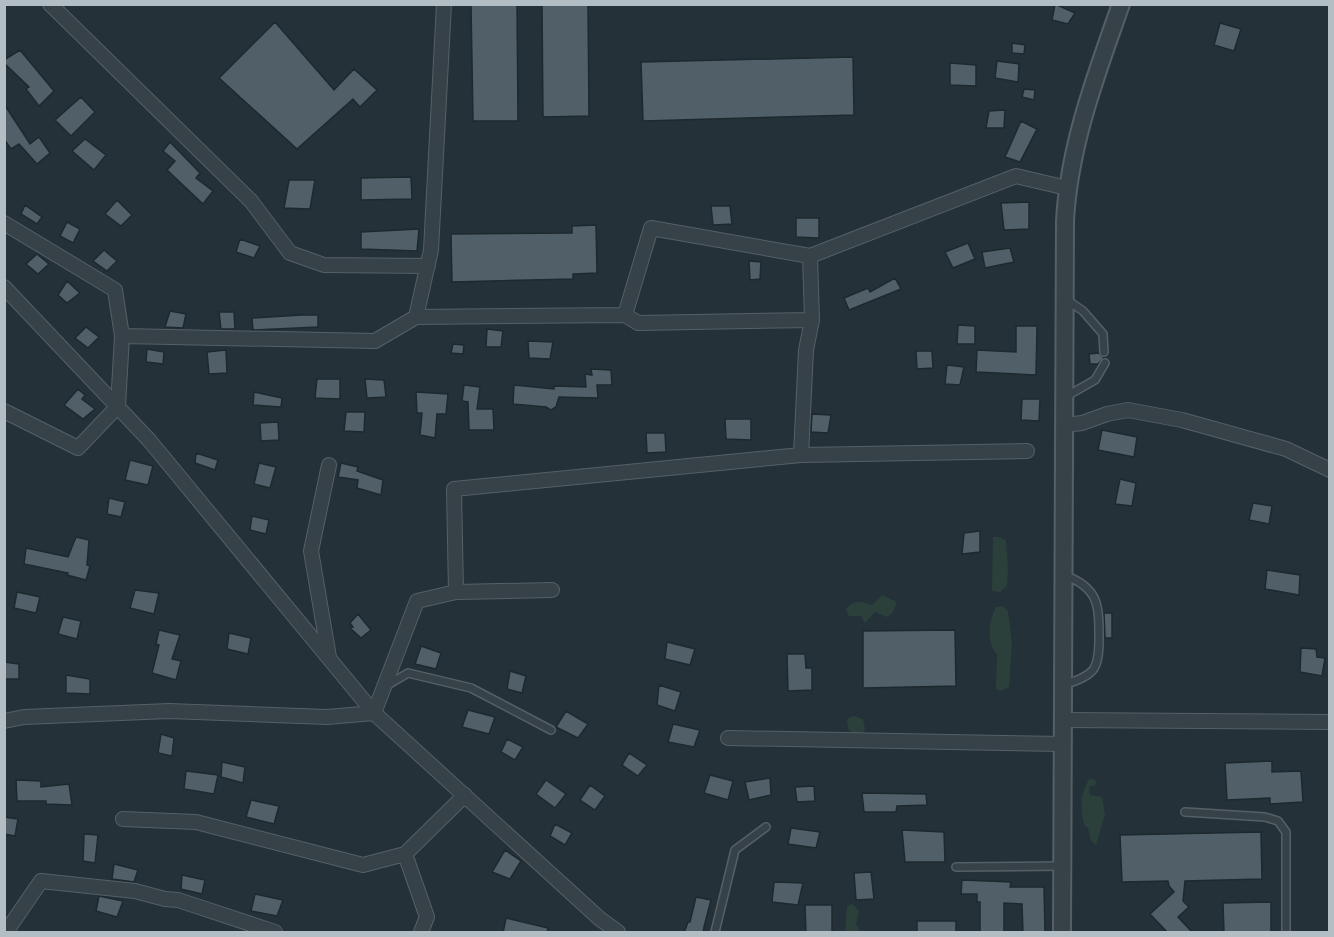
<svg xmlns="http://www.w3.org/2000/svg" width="1334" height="937" font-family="'DejaVu Sans',sans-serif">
<rect width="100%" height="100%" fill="#243138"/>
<path fill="#2c403b" d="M993 537H999L1006 540 1008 569 1007 586 1000 592 992 591Z
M882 595 897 602 893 612 887 617 875 612 865 623 861 616H849L846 609C854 600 860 601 872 605Z
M1003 606 1008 611 1012 643 1009 687 1001 691 996 689 997 654C986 643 989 620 996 607Z
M853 716 863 719 865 729 862 734H852L848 728 847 719Z
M1090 778 1097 781 1095 785 1089 787 1090 795 1102 797 1105 814 1096 845 1091 841 1088 828 1084 825C1080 808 1080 793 1090 778Z
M853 904 859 911 856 924 860 932H845L847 906Z"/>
<path fill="#516068" stroke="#1e292f" stroke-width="1.5" d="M471 4H517L518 121H473Z
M542 4H588L589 116 543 117Z
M1055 4 1075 13 1068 24 1052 20Z
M275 22 334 90 354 69 377 90 360 107 353 99 297 149 219 78Z
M1220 23 1241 29 1234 51 1214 45Z
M1012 43 1025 45 1024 54 1012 53Z
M20 50 54 91 39 106 26 89 29 87 4 63V60Z
M853 57 854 115 643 121 641 62Z
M997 61 1019 64 1018 82 995 78Z
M950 63 976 65V86L950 85Z
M1024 89 1035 90 1034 100 1022 97Z
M81 97 95 112 71 136 55 120Z
M4 104 30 144 39 137 50 153 37 164 19 144 11 149 4 139Z
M1005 110 1004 128H986L989 111Z
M1021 121 1037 129 1020 162 1005 157Z
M85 139 106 155 94 170 72 151Z
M170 142 200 173 196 178 213 191 203 204 167 170 175 161 163 151Z
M411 177 412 199 361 200V178Z
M289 180H315L310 209 284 208Z
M117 200 132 215 121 226 105 214Z
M1029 202V229L1004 230 1001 203Z
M25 205 42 217 37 224 21 214Z
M711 206H730L732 224 713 225Z
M796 218H819V238L796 237Z
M67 222 80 229 73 243 60 236Z
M596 225 597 273 573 274V279L452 282 451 234 572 233V226Z
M419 229 417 251 361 249V232Z
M240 239 260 246 254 258 236 252Z
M968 243 975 259 953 268 945 252Z
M1010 248 1014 262 985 268 982 252Z
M104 250 117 261 107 271 93 261Z
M37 254 49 264 38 274 26 264Z
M749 261 761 262 760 279 750 280Z
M895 278 901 289 849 310 844 298 868 288 870 292Z
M67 281 80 293 67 303 58 295Z
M170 311 186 314 183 328 165 327Z
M219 312H234L235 329H221Z
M301 315H318V327L253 330 252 318Z
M958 325 975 326V344H957Z
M1016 326H1037L1036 375 976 372 977 350 1016 352Z
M86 327 99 337 88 348 75 338Z
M487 329 503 331 501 347H486Z
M528 341 553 342 550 359 529 358Z
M453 344 464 345 463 354 451 353Z
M147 349 164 352 163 364 146 362Z
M226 350 227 373 209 374 207 352Z
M916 351H932L933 368 917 369Z
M1099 353 1104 358 1098 364H1090L1089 354Z
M947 365 964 367 960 385 945 384Z
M591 369 611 370 612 385H597L598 398 559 397 556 407 551 410 546 407 513 404 514 385 554 389V386L586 387 585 374 592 375Z
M317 379H340V399L315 398Z
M365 379 384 380 386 397 367 398Z
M464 385 480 387 477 409H493L494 430H469L468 402 462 401Z
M78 389 85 395 82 399 95 409 83 419 64 405Z
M254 392 282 398 281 407 253 405Z
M416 392 448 394 446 414H437L435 438 420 435 422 413H417Z
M1022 399H1040L1039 421 1021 420Z
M346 412H365L364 432 344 431Z
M812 414 831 415 828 433 811 432Z
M725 419H751V440L726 439Z
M278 422 279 440 261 441 260 423Z
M1102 430 1137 437 1134 457 1098 450Z
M646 433H665L666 452 647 453Z
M196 453 218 460 215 470 195 463Z
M130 460 153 466 148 485 125 480Z
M259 463 276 467 270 488 254 484Z
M341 463 358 467 357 471 383 480 381 495 357 488 358 480 338 477Z
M1120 479 1136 483 1132 506 1115 504Z
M109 498 125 502 121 517 107 514Z
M1253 503 1272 506 1269 524 1249 520Z
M252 516 269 520 266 534 250 530Z
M980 531V552L962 554 964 533Z
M76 537 89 540 87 565 90 566 86 580 67 575 68 573 24 564 26 548 68 557Z
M1267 570 1300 575 1299 595 1265 589Z
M135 590 159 593 154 614 130 608Z
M17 592 40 597 36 613 14 608Z
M1104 613H1112V638H1105Z
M358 614 371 630 361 638 350 628 353 627 350 623Z
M63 617 81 621 77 639 58 634Z
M159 630 180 635 172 659 181 661 176 680 152 673 159 645 156 644Z
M955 630 956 686 863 688V631Z
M229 633 251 638 248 654 227 649Z
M667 642 695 649 690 665 665 659Z
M421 646 441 653 436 669 415 664Z
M1301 648 1316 649 1317 657 1325 658 1322 676 1300 672Z
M787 654H805L806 668H812V690L788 691Z
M4 662 19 664V679H4Z
M510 671 526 676 522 693 507 689Z
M66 675 90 679V694L66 693Z
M659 685 681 692 675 711 657 705Z
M468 710 495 717 489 734 462 727Z
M566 711 588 724 578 738 556 727Z
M673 724 700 730 694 747 668 742Z
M161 734 174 738 172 756 158 753Z
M507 739 523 747 515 760 501 752Z
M629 753 647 765 638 776 622 765Z
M1272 761V772L1301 771 1303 802 1270 804V798L1227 800 1225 763Z
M222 762 245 767 243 783 221 777Z
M186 771 218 775 214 794 184 789Z
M710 775 733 781 728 800 704 793Z
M770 778 771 795 749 800 745 782Z
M16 780 41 781V787L69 784 72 805 46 804V801H17Z
M546 780 566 794 555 808 536 794Z
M590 785 605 796 595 810 580 800Z
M814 786 815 801 797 802 795 787Z
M862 793 926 794 927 805 897 806 896 812H864Z
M251 800 279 806 274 824 246 817Z
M4 817 18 819 15 836 4 834Z
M555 824 572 833 565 845 550 836Z
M791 828 820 832 816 848 788 844Z
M902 830 944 832 945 862H905Z
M1261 832 1262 879 1185 881 1183 901 1189 907 1178 917 1193 933H1168L1150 914 1174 892 1169 886 1168 881 1122 882 1120 835Z
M84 834 98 835 95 863 83 861Z
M505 850 521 861 510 879 492 872Z
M114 864 138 870 134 882 112 879Z
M871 872 874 899 856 900 854 873Z
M182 875 205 880 202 894 181 889Z
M962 880 1011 882 1010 887H1044L1045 933H1023L1022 904 1004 903V933H980V902H977V894H961Z
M774 882 803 883 798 905 772 902Z
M255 894 283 900 277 916 251 911Z
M99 896 123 901 117 917 96 911Z
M696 897 711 900 704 927 703 933H684L688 922H690Z
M1271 902V933H1224L1223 903Z
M805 905H832V933H806Z
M506 918 548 928 547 933H503Z
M917 921H956V933H917Z"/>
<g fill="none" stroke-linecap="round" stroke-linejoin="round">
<g stroke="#556066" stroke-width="10">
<path id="service" d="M1067 300 1083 311 1103 334 1104 352
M1065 397 1095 380 1105 363
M1063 685C1073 682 1086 678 1093 670 1099 662 1099 647 1099 638 1099 605 1099 588 1064 575
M386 686 408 673 471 688 551 730
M1185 812 1265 817 1278 821 1286 832V932
M956 867 1062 866
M715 932 735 850 766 827"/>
</g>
<g stroke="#556066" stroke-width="16">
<path id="minor" d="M50 4 251 201 290 253 324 265 428 266
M4 223 115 290 122 336 118 406 78 448 4 411
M4 287 149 440 374 713 600 919 618 932
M625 315 651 228 810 256 1016 176 1067 188
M416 317 431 250 444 4
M122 336 375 341 416 317 625 315 638 323 812 320
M1064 425 1082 423 1107 414 1128 410 1182 420 1286 449 1330 470
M801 455 806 350 812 320 810 256
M456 592 552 590
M329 657 311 551 329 465
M1063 720 1330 722
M4 721 24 717 169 711 327 717 374 713 417 601 456 592 454 489 801 455 1027 451
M728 738 1063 744
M123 819 196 822 363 865 405 854
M6 932 41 881 135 891 165 899 178 900 275 932
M421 932 427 917 405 854 465 795"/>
</g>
<g stroke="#556066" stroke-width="20">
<path id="tertiary" d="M1062 932 1065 221C1069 146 1096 75 1121 4"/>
</g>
<use href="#service" stroke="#374248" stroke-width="7"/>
<use href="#minor" stroke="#374248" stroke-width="14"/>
<use href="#tertiary" stroke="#374248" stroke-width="16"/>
</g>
<rect width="1334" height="937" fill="none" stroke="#b2bdc4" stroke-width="12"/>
</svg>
